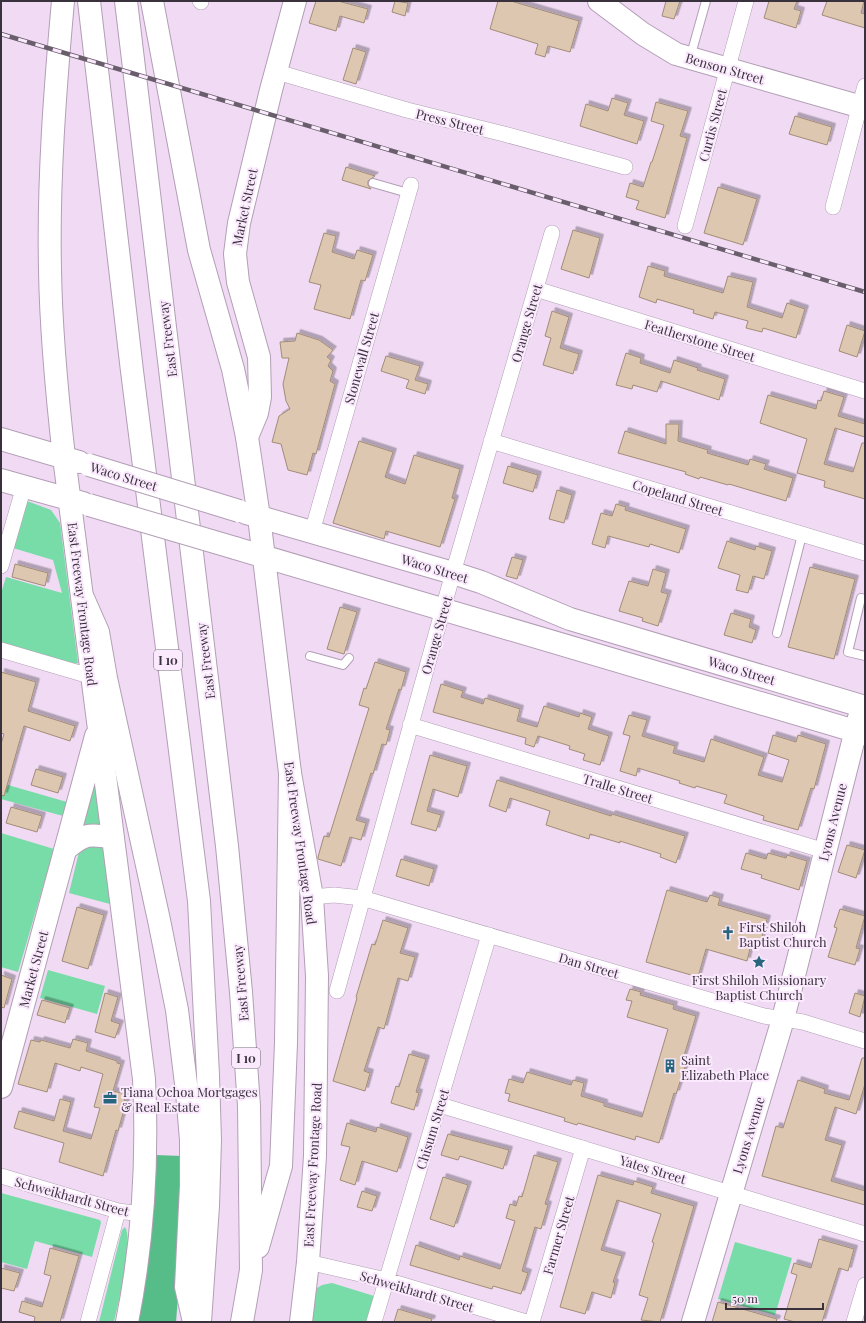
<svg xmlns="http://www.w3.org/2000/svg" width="866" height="1323" font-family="'Playfair Display',serif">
<defs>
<filter id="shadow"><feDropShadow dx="3.5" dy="-3.5" stdDeviation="0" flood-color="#0004"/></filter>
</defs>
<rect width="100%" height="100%" fill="#f0daf4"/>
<path fill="#77dca7" d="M27 501 51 510 60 523 78 663 68 665 1 645V593L6 577 62 593 53 560 13 548Z
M93 766 101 828 79 830Z
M1 783 67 802 63 816 1 799Z
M1 833 54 849 18 972 1 967Z
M102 844 104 852 110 904 69 893 80 848Z
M48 970 105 986 97 1014 40 998Z
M1 1193 100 1220 101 1223 92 1257 35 1241 27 1269 1 1262Z
M125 1227C134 1240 118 1304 114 1322H99L122 1230Z
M735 1242 792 1258 775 1315 718 1299Z
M332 1283 374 1296 369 1322H311L317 1288 322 1285Z"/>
<path fill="#56bd89" d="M155 1155 182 1156 181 1259 176 1322H134Z"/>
<path fill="#dec7b0" stroke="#a28c76" filter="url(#shadow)" d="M316 1H338L368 9 364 23 340 16 336 31 309 23Z
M395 1 408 3 405 16 392 12Z
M498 1H511L579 21 570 52 548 46 545 57 535 54 538 44 490 29Z
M666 1H680L674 19 662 16Z
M769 1H797L794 9 801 11 796 28 764 18Z
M827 1H864L861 13 865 14V28L822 15Z
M353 48 366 52 356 84 343 80Z
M612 98 628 103 624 115 644 121 637 144 580 126 586 104 608 111Z
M656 102 688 111 680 136 687 138 665 218 636 209 639 201 626 197 630 183 643 187 651 162H652L664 125 651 121Z
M795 116 832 127 827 145 789 134Z
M346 167 375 176 368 181V185L371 189 342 180Z
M718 187 757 199 743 245 704 233Z
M573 230 600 238 589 278 561 269Z
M324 233 336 236 332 252 354 259 357 250 373 255 365 281 361 280 350 319 314 309 321 285 309 282Z
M648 266 665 271 664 276 723 293 728 276 753 282 747 307 782 318 787 303 805 309 796 338 763 328 762 332 746 328 748 321 715 312 713 319 693 313 694 310 657 299 656 303 639 297Z
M552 311 569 317 560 348 579 354 573 374 543 365 551 338 545 336Z
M847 325 865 331 857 357 839 351Z
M297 333 319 340 333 350 327 357 331 360 328 366 333 371 330 381 335 384 316 454 313 453 307 475 288 470 281 444 272 442 279 416 290 409 286 401 283 384 289 358H282L280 342 295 341Z
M626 353 641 358 640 363 670 373 674 360 698 368 697 370 725 379 719 400 661 381 657 392 633 385 632 389 616 385Z
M386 356 420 366 415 380 428 384 425 394 406 388 409 380 381 371Z
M824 391 844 397 838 416 865 424V437L835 428 824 464 853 472 862 443H865V499L824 487 825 481 797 473 807 439 760 423 768 395 816 409 818 400 821 401Z
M666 424H679L678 441 708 450 707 453 748 465 750 459 766 464 764 469 793 478 786 501 729 484 728 485 700 477 699 479 685 474 686 472 618 453 625 431 666 444Z
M359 441 393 452 385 477 405 484 414 455 460 469 452 498 455 499 440 547 386 531 384 539 333 523Z
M508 466 538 475 533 492 503 483Z
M557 490 572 495 564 523 549 519Z
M616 504 626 507 625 510 686 529 679 553 650 544 649 547 608 536 605 548 592 544 601 513 612 516Z
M727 541 755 550 756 546 772 551 764 579 753 576 748 593 736 590 740 575 718 568Z
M512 557 523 560 517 579 506 576Z
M15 564 48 573 45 586 12 577Z
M810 567 855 579 834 659 788 647Z
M653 569 666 573 661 592 668 594 658 626 642 621 643 618 619 611 629 581 648 586Z
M340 607 357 612 344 654 327 649Z
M731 613 751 619 749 627 756 630 752 643 724 635Z
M375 662 406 672 401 690 399 689 386 729 390 730 386 745 382 744 373 774 371 773 356 820 366 823 361 840 350 837 341 866 318 859V857L324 836 329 837 369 708 359 705 364 688 366 689Z
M1 672 36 682 28 711 75 726 70 741 24 726 4 796 1 795V744L4 734 1 733Z
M441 684 463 691 461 697 483 704 485 698 520 709 517 721 537 727 544 706 579 717 580 713 592 717 588 729 609 736 600 765 583 760 585 754 569 749 570 746 538 736 534 747 525 744 526 738 433 712Z
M629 715 647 720 642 736 675 746 673 753 704 762 711 739 764 757 758 775 782 782 789 760 768 753 773 735 796 742 798 735 826 744 814 789 811 788 798 830 763 820 764 816 724 803 727 795 696 786 695 788 679 783 680 781 638 768 636 776 620 771 630 736 623 734Z
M430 755 467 766 458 797 433 789 427 811 441 815 436 831 411 824Z
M36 769 63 777 58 793 31 785Z
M497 780 611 816 612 814 685 836 676 863 660 857 661 854 620 841V843L590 834 589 839 546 825 550 811 510 798 506 812 489 806Z
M11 807 42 816 37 832 6 823Z
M847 845 865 850 856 878 838 872Z
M746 853 766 859 768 853 786 858 787 855 807 861 799 890 761 878 762 875 741 869Z
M401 859 434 869 429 886 396 876Z
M667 890 707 902 710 895 720 898 718 905 767 919 759 947 751 945 747 961 706 949 698 977 646 962Z
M77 907 104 915 88 969 62 961Z
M840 909 865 916 856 948 860 949 855 965 828 957 837 928 834 927Z
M383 920 408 928 400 953 415 957 408 981 398 978 384 1029 378 1027 364 1071 370 1073 365 1091 333 1081 357 998 356 997 372 944 375 945Z
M1 975 12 979 4 1008 1 1007Z
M630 989 641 992 640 995 674 1005 673 1009 696 1016 681 1066 685 1067 676 1094 674 1093 659 1143 636 1136 635 1140 578 1123 577 1125 564 1121 565 1118 508 1101 510 1094 505 1093 509 1079 523 1083 527 1072 571 1085 573 1080 584 1083 581 1096 604 1103V1106L642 1117 668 1029 627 1017 632 1001 626 1000Z
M105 993 118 997 111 1021 120 1024 115 1038 95 1032Z
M855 993 865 996 860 1017 849 1013Z
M42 1000 70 1008 65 1023 37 1015Z
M73 1039 88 1043 86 1051 117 1061V1063L121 1064 113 1091 126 1094 124 1102 126 1103 118 1131 116 1130 103 1176 59 1162 64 1143 14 1128 19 1111 54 1121 60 1099 71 1102 63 1131 91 1139 100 1108 94 1107 103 1074 81 1067 80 1071 55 1063 47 1092 18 1084 31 1040 40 1042 41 1040 70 1048Z
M409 1054 426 1059 416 1092 419 1093 414 1110 391 1103 396 1086 399 1087Z
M862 1058H865V1084L856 1114 835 1107 825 1140 842 1145 831 1181 865 1191V1205L762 1176 776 1126 783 1128 798 1080 825 1089 824 1093 849 1100Z
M347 1123 376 1132 377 1127 408 1137 397 1172 362 1161 355 1185 340 1180 350 1147 341 1145Z
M448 1134 509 1150 503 1169 460 1156 458 1160 441 1155Z
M534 1155 558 1162 545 1204 548 1205 541 1229 535 1227 522 1271 528 1273 521 1294 493 1286 492 1289 410 1265 416 1245 459 1260 460 1256 500 1269 515 1221 506 1218 510 1204 516 1206 519 1196 522 1197Z
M598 1175 633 1185 634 1181 653 1187 651 1193 694 1206 660 1322 641 1320 648 1298 639 1295 654 1243 652 1242 661 1214 617 1200 601 1250 622 1256 613 1282 615 1283 611 1298 592 1292 585 1314 560 1307Z
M443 1177 468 1185 454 1227 430 1219Z
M362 1191 377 1196 372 1211 357 1207Z
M819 1239 854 1249 848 1271 839 1268 822 1322H795L784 1319 797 1275 791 1273 794 1263 811 1268Z
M50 1248 79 1256 60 1322H34L35 1317 19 1312 22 1301 42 1307 51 1276 44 1274Z
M1 1268 20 1273 14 1291 1 1288Z
M718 1302 777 1319 776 1322H712Z
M398 1309 432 1319 431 1322H394Z"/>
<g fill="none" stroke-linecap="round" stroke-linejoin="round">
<g stroke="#b39eb6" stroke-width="10">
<path id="lane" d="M690 58 706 1
M373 183 408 193
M865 599 861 598 848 652 865 656
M777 633 802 535
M310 656 343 665 349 658"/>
</g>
<g stroke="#b39eb6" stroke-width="16">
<path id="street" d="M200 1 201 2
M277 72 407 110 504 134 625 167
M833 207 865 86
M685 226 746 1
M536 289 865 391
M491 441 865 553
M312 532 411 185
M1 566 24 486
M1 650 93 677
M410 725 825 851
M312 897 334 895 362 898 764 1016 803 1022 865 1041
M337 991 453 573 552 233
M440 1105 865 1234
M1 1176 118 1211 142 1214
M308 1262 386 1280 526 1322
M88 1322 118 1211
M374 1322 489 935
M532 1322 583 1148
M854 1322 865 1285"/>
</g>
<g stroke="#b39eb6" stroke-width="24">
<path id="secondary" d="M295 1 271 90 239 223 235 254 238 282 259 357 260 397 257 413 247 437 259 517 290 773 312 897 317 976 315 1156 308 1262 301 1322
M599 1 643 34 676 54 865 108
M1 439 79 462
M64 457 144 1079C148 1160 143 1242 127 1322
M1 480 83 503
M246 513 453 573 481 582 570 619 865 707
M235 548 865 734
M65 850C83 834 89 833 113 838
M1 1087 96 736
M693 1322 783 1019 859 718"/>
</g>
<g stroke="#b39eb6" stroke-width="24">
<path id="highway" d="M63 1C55 90 48 181 50 270 51 333 57 395 64 457
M89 1 132 371 199 901 208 1075 210 1140 208 1206 200 1322
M126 1 227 846 241 992 249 1106 251 1270 242 1322
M152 1 199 250 233 369 247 437
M83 598 98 632 106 678 159 920 177 1010 187 1092 191 1140V1186L186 1287 194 1322
M258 1247 281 1166 286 1043 290 773"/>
</g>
<use href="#lane" stroke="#fff" stroke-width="8"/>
<use href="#street" stroke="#fff" stroke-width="15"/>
<use href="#secondary" stroke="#fff" stroke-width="22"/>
<use href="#highway" stroke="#fff" stroke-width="22"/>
<g stroke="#6a5e6c" stroke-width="4.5">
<path id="rail" d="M1 34 865 292"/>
</g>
<use href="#rail" stroke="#fbe9fe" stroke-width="3" stroke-dasharray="9" stroke-linecap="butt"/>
<g stroke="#b39eb6" stroke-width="24" stroke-linecap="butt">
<path id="secondary-bridge" d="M89 465 239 511
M89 505 235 548"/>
</g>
<use href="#secondary-bridge" stroke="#fff" stroke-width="22"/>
</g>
<defs>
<g id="church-bare" transform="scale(1.08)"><path d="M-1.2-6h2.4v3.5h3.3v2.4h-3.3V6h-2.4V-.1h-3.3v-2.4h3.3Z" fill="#27667c" stroke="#fbe9fe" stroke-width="2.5" paint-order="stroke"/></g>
<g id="sight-bare" transform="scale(1.08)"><path d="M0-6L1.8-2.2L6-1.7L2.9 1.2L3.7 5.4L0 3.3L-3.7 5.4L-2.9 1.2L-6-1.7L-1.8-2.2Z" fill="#27667c" stroke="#fbe9fe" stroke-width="2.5" paint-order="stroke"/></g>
<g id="building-bare" transform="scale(1.08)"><path d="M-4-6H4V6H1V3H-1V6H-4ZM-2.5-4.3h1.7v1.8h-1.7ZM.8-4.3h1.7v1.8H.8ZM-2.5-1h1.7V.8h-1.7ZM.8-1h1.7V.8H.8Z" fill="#27667c" stroke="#fbe9fe" stroke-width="2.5" paint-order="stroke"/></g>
<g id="office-bare" transform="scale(1.08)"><path d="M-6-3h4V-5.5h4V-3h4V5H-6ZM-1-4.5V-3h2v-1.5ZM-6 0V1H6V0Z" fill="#27667c" stroke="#fbe9fe" stroke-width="2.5" paint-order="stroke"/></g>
</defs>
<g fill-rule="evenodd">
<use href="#church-bare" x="728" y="933"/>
<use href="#sight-bare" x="759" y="962"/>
<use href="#building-bare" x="670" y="1066"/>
<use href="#office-bare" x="110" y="1098"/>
</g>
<g text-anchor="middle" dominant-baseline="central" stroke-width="4" stroke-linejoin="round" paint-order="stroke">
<g fill="#fbe9fe" stroke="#736876" stroke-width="1">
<rect x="154" y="650" width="28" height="20" rx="3"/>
<rect x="232" y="1048" width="28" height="20" rx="3"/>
</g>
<g font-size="12" font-weight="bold" fill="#39313b">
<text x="168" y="660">I 10</text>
<text x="246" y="1058">I 10</text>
</g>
<g font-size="13" fill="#39313b" stroke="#fbe9fe">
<text transform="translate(725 68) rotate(16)">Benson Street</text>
<text transform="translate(450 121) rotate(14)">Press Street</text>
<text transform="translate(712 125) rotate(-75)">Curtis Street</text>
<text transform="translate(244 207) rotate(-78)">Market Street</text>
<text transform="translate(526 323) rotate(-74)">Orange Street</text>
<text transform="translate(167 339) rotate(-97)">East Freeway</text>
<text transform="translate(700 340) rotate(17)">Featherstone Street</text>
<text transform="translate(361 358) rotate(-74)">Stonewall Street</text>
<text transform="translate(124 476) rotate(17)">Waco Street</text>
<text transform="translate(678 497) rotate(17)">Copeland Street</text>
<text transform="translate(435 568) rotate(17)">Waco Street</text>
<text transform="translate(83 604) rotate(83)">East Freeway Frontage Road</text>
<text transform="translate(436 635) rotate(-74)">Orange Street</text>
<text transform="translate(205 661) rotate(-97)">East Freeway</text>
<text transform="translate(742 670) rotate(17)">Waco Street</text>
<text transform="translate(618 788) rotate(17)">Tralle Street</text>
<text transform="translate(832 822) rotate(-76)">Lyons Avenue</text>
<text transform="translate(301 843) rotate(82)">East Freeway Frontage Road</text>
<text transform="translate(589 965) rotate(16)">Dan Street</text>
<text transform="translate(33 969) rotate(-75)">Market Street</text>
<text transform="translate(240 983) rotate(-95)">East Freeway</text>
<text transform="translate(432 1129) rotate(-73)">Chisum Street</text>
<text transform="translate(748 1135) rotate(-73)">Lyons Avenue</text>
<text transform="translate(312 1165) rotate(-87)">East Freeway Frontage Road</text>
<text transform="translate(653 1169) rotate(17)">Yates Street</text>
<text transform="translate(72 1196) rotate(15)">Schweikhardt Street</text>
<text transform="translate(558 1235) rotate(-74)">Farmer Street</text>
<text transform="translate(417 1291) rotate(16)">Schweikhardt Street</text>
</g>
<g font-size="13" fill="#39313b" stroke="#fbe9fe" text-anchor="start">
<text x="739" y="926">First Shiloh<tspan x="739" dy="15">Baptist Church</tspan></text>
<text x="759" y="979" text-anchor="middle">First Shiloh Missionary<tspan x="759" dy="15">Baptist Church</tspan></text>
<text x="681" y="1059">Saint<tspan x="681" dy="15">Elizabeth Place</tspan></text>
<text x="121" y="1091">Tiana Ochoa Mortgages<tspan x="121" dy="15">&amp; Real Estate</tspan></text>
</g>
</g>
<rect width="866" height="1323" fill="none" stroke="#39313b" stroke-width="4"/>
<path d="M726 1303v6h97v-6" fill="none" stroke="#39313b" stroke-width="2"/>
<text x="732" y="1303" font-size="12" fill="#39313b" stroke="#fbe9fe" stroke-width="3" paint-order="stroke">50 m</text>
</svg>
